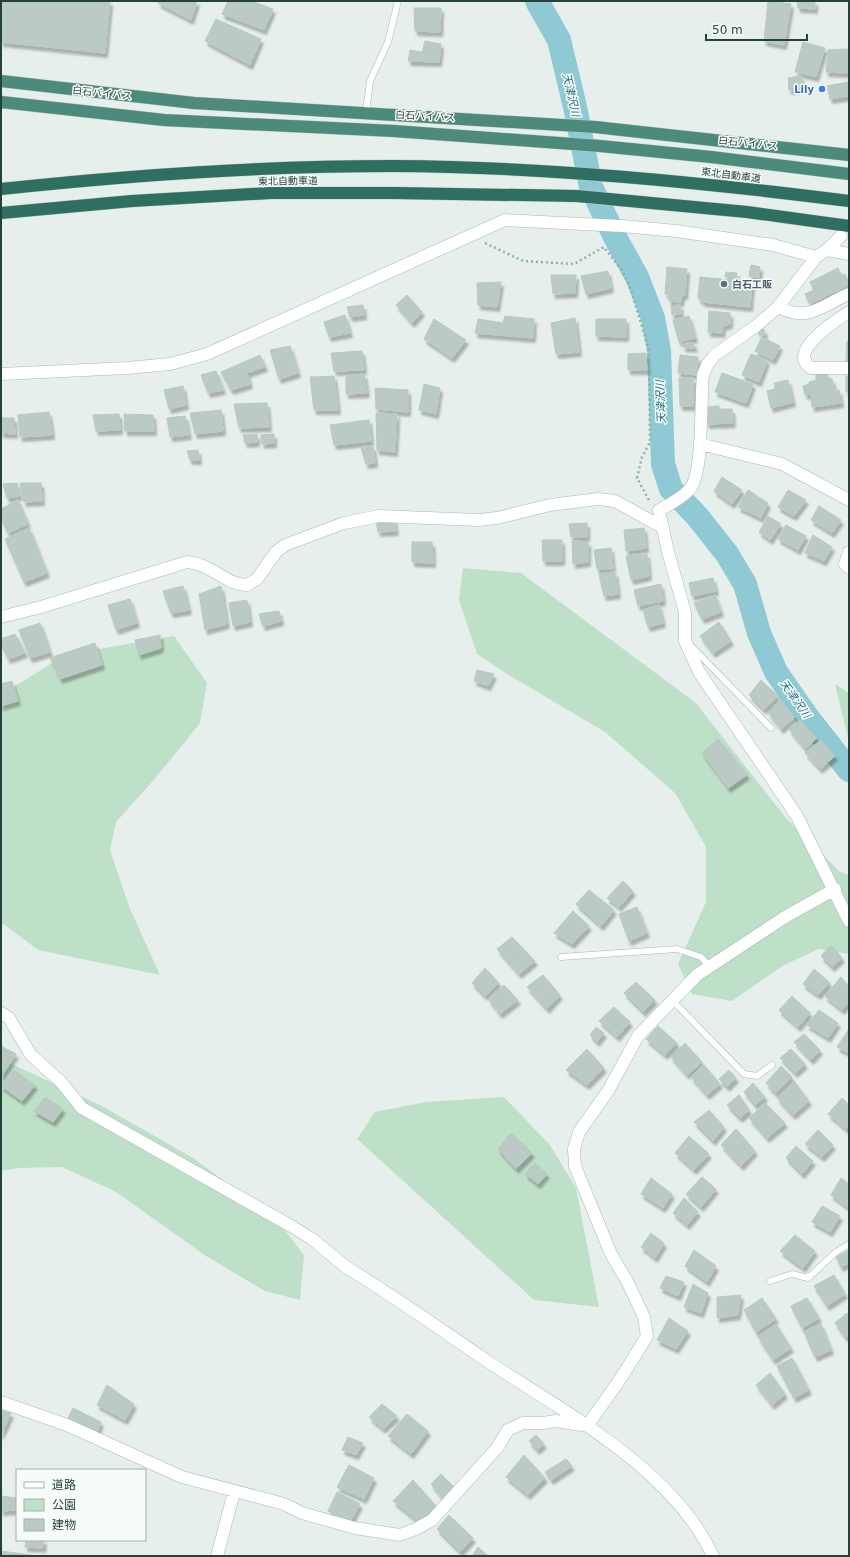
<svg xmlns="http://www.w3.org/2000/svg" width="850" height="1557" font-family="'DejaVu Sans','Noto Sans JP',sans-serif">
<defs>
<filter id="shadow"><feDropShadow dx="2.5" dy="4.5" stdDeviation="1" flood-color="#0004"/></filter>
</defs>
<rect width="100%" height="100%" fill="#e6efeb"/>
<path fill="#bfe0c8" d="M463 568 521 573 696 703 785 817 840 872 849 875V954L819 949 784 965 732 1001 692 994 678 964 706 902V847L675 793 605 732 504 672 477 654 459 600Z
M174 636 207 683 200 723 153 781 116 822 110 850 130 909 160 975 38 950 1 922V695L65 655Z
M835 684 849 693V742Z
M1 1059 102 1106 193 1158 276 1219 304 1255 300 1300 265 1291 206 1256 116 1192 62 1167 19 1168 1 1171Z
M504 1097 550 1145 576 1188 599 1307 534 1300 357 1139 375 1112 426 1102Z"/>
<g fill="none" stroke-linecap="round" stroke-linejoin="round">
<path stroke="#8ec9d4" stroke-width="24" d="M537 1 559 40 575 107 591 187 615 237 637 277 653 318 659 351 663 464 671 489 697 516 727 554 745 584 759 633 776 672 808 718 849 770"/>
</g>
<path fill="#bbcac4" stroke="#b8c9c2" filter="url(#shadow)" d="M1 1H110L105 53 1 42Z
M159 1H197L191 20 158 3Z
M228 1H251L273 9 264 30 222 14Z
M768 1 791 4 784 45 764 41Z
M797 1H815V9L798 8Z
M414 8H441L440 32 415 31Z
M216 19 261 39 250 65 205 41Z
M425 41 441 44 439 62 408 61 410 50 422 52Z
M803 42 825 48 816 77 795 72Z
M848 49 847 73 826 72 828 50Z
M801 76 802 88 789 90 788 78Z
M848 82 849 96 830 99 827 86Z
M751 265 760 267 759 278 749 276Z
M667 267 687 269 685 295H682L681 302 669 301V294H665Z
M838 268 841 276 845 274 849 285 810 304 805 294 814 290 810 282Z
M608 271 611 288 586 294 581 276Z
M726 272 737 273 736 278 725 277Z
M551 275H576L575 293 553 294Z
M700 277 752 282 750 307 703 302 698 298Z
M501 282 497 307 478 305 477 283Z
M407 295 422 312 412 323 396 305Z
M363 305 364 315 350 317 347 307Z
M680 305 681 314 672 315 671 306Z
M709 311 730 313V324L723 326 722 333 708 332Z
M345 315 350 333 329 337 324 322Z
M505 316 534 319 533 338 475 333 478 319 503 323Z
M689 316 695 338 679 342 673 320Z
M575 318 579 352 556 354 551 323Z
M434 319 466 340 452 358 424 339Z
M596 319H626V337L596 336Z
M764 329 765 334 760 336 758 332Z
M762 337 780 346 773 360 755 351Z
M847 341H849V362H846Z
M689 343H694V348L683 347V344Z
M290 346 298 373 279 379 270 350Z
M362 351 364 370 334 371 331 353Z
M646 353 647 370H628V354Z
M751 354 767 360 759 382 742 375Z
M260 355 265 367 247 373 250 384 231 390 221 372Z
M680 355 698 357 697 375 678 373Z
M216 371 223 390 208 393 201 375Z
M722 373 753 384 746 403 715 392Z
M827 373 828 379H832L834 390H839L841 403 812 407 809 382 816 380V374Z
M364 374 367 393 346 394V376Z
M334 376 338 410H314L310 377Z
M846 376H849V392H846Z
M679 378H693V406H680Z
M788 380 793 402 771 408 767 391 775 389 774 383Z
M424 384 440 388 436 414 419 410Z
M809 384 811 394 805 395 803 386Z
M183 386 186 405 169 409 164 390Z
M375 388 408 390V412L376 409Z
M267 403 269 427 239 428 234 404Z
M719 406V409H732L733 423 707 424 706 407Z
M221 410 223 431 195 434 190 413Z
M49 412 52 435 20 437 18 415Z
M376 413 397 414 395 452 377 450Z
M119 414 120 430 96 431 93 415Z
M124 414 153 415 154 431H125Z
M185 416 189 435 170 437 167 418Z
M1 418H14L15 434 1 433Z
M369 420 371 441 334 445 330 425Z
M257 434V442L245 443 243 435Z
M274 434V443L262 444 261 435Z
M373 446 375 463 366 464 361 448Z
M198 450 199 460H190L187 451Z
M722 477 742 490 732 504 714 491Z
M17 483 20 496 7 498 3 484Z
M20 483H41L42 501 24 502Z
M748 490 768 503 761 518 738 507Z
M788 490 806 500 794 516 778 507Z
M18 500 28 524 8 533 1 518V509Z
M819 506 841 520 832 533 811 520Z
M768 516 781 524 770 540 759 532Z
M394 519 396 531 378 532 376 520Z
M587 523V537H571L569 524Z
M786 525 806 536 798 550 778 539Z
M29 528 47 573 24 582 5 539Z
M644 528 646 548 626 551 624 530Z
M813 535 832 547 824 561 805 553Z
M542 540H562V561H543Z
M572 541 588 542V562L573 564Z
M412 542H432L433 563 412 562Z
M611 548 613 569H597L594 550Z
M647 554 649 576 631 580 626 556Z
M615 572 618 594 604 596 599 574Z
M713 578 716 591 692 596 689 583Z
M661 584 663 601 638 606 634 590Z
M183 586 189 610 171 613 163 591Z
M221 586 227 624 205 630 199 594Z
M715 595 721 612 702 619 694 603Z
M130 599 137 623 116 630 108 605Z
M247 600 250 622 233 626 229 603Z
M659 605 663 623 648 627 643 610Z
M279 611 281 621 263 626 259 614Z
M719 622 731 641 713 653 700 636Z
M40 623 50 652 30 658 19 630Z
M15 634 25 653 8 659 1 644V639Z
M160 635 161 648 139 655 135 640Z
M95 643 102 665 60 679 50 658Z
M477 670 494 674 488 686 474 681Z
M761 680 778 696 764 710 749 695Z
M12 681 18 701 1 706V684Z
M781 700 795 717 781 729 768 712Z
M800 720 817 738 805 749 789 729Z
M718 739 747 775 728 788 702 753Z
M821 740 835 756 820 769 805 753Z
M623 881 633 891 619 907 607 898Z
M589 890 614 910 601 926 576 904Z
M637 907 647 933 629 941 619 914Z
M573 911 589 926 572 944 554 933Z
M512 937 535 961 519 974 497 949Z
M831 945 842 958 832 967 821 956Z
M485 968 499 983 485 996 472 983Z
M814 969 830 983 818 995 803 984Z
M543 975 560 995 547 1009 527 987Z
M841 977 849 987V1002L842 1010 825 996Z
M636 982 655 1000 643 1012 624 993Z
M504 985 518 1000 500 1014 488 999Z
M792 996 810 1013 798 1027 779 1010Z
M614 1007 630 1022 617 1037 599 1021Z
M819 1010 838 1023 828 1038 807 1025Z
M658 1026 677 1043 665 1055 646 1039Z
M596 1027 604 1033 597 1042 590 1035Z
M849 1029V1053L837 1047Z
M804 1034 820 1050 811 1060 794 1042Z
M685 1043 702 1062 687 1075 671 1057Z
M1 1046 16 1054 1 1077Z
M587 1049 604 1068 587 1085 566 1070Z
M791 1049 805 1064 795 1073 780 1058Z
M704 1065 720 1084 707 1095 691 1077Z
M781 1066 792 1077 775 1093 766 1083Z
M14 1070 35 1085 22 1101 1 1086Z
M729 1070 736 1078 727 1087 719 1079Z
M794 1081 809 1101 793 1115 777 1098Z
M753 1083 765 1097 755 1105 744 1092Z
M739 1095 749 1110 740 1118 727 1105Z
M45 1097 63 1109 53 1122 34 1111Z
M842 1098 849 1105V1126L846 1129 828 1114Z
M765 1103 785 1123 767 1138 749 1118Z
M709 1110 724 1127 713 1141 694 1122Z
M736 1129 755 1151 741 1166 721 1145Z
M818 1130 833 1145 822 1157 805 1144Z
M511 1133 532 1153 516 1169 498 1149Z
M689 1136 709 1154 694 1170 675 1153Z
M796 1146 813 1161 802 1174 786 1158Z
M535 1163 547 1174 538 1184 525 1174Z
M702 1177 716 1189 701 1207 686 1194Z
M651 1178 672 1194 663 1208 641 1194Z
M841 1178 849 1184V1208L831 1195Z
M684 1198 698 1212 687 1225 673 1213Z
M822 1206 840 1216 830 1232 812 1222Z
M651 1233 664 1243 655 1258 641 1247Z
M795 1235 815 1251 803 1268 780 1251Z
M694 1250 716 1266 707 1282 685 1266Z
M849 1250V1263L841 1267 836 1257Z
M834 1275 845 1294 827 1306 814 1286Z
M666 1276 684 1282 678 1296 660 1288Z
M693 1284 708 1293 701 1313 684 1307Z
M741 1295 738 1315 717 1318V1297Z
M762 1298 776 1319 756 1332 744 1310Z
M807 1298 819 1318 802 1328 791 1306Z
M847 1313 849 1316V1335L846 1338 835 1323Z
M669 1318 688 1331 676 1349 657 1340Z
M776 1324 791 1348 773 1360 758 1337Z
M821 1324 831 1350 815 1357 804 1332Z
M792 1358 809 1390 794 1398 777 1366Z
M770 1373 785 1394 772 1405 756 1385Z
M107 1385 134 1404 125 1420 97 1405Z
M382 1404 397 1416 383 1429 369 1417Z
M73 1408 101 1422 96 1435 66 1422Z
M1 1410 11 1413 1 1435Z
M407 1414 428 1431 411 1454 388 1436Z
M536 1435 544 1444 537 1450 529 1441Z
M348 1437 363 1443 356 1455 342 1450Z
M524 1455 545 1478 528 1495 506 1477Z
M566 1459 572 1466 551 1480 545 1472Z
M349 1465 374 1478 364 1499 337 1487Z
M441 1474 456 1489 444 1500 431 1484Z
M413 1480 436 1506 419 1522 393 1501Z
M337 1492 360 1504 350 1522 328 1511Z
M1 1496 17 1498V1510L1 1511Z
M449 1515 473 1538 460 1552 437 1529Z
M26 1540H44L43 1548 25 1547Z
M478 1547 488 1556H472Z
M1 1551 38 1556H1Z"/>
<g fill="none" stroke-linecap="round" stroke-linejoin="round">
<g stroke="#a8b8b2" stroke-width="7">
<path id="service" d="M366 112 370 81 388 42 398 1
M692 647 771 728
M561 957 677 949 701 957 710 967
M673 1001 744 1074 757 1076 772 1065
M770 1281 792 1274 808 1278 836 1252 849 1244"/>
</g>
<g stroke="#a8b8b2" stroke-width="13">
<path id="minor" d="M841 236 827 250 816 257 778 307 756 326 715 355 707 365 703 375C700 401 704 471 690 489 682 498 669 505 659 510L668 552 685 612V641L699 672 797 816 849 921
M827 250 849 254
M778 307C809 323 822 305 849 294
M849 312C836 320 786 352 811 368H849
M1 374 127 368 170 364 207 354 505 220 622 226 676 231 773 245 816 257
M700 444 782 464 849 500
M849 552 845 564 849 568
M1 617 41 607 187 562C212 564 226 585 247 585L257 579 276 552 285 545 344 523 379 516 479 520 497 518 550 505 598 499 615 501 662 527
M1 1013 9 1018 31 1055 61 1082 82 1108 291 1226 312 1239 346 1267C394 1296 440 1329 487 1361 564 1412 673 1469 713 1556
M1 1402 67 1425 182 1477 284 1504 302 1513 355 1528 400 1535 416 1529 432 1520 497 1448 508 1430 523 1423H543L556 1421 581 1425
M587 1426 621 1378 647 1336 644 1317 627 1281 611 1254 575 1166 574 1149 579 1132 608 1091 638 1036 697 975 785 917 835 889
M217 1556 234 1492"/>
</g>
<g stroke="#c2cac8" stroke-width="13">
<path id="trunk" d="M1 81 194 103 595 127 849 155
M1 102 164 120 394 131 600 146 711 157 849 174"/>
</g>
<g stroke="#c2cac8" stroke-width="13">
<path id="motorway" d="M1 189C131 175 262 166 393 166 546 167 698 182 849 201
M1 213 132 201 270 193H395L577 196 747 212 849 226"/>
</g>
<path stroke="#86b3a5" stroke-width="2.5" stroke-dasharray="2 3" stroke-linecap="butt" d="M485 243 523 261 574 264 604 247 623 272 631 290 649 350 650 442 642 457 637 478 650 502"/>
<use href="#service" stroke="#fff" stroke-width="6"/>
<use href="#minor" stroke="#fff" stroke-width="12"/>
<use href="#trunk" stroke="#4c8a7c" stroke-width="12"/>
<use href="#motorway" stroke="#2f6f62" stroke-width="12"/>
</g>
<circle fill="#3f7fe0" stroke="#f7fbf9" stroke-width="1.5" cx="822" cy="89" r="4"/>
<circle fill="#5c6f8a" stroke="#f7fbf9" stroke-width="1.5" cx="724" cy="284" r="4"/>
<g text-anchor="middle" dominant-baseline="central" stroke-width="3" stroke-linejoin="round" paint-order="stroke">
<g font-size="10" font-weight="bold" fill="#366cbe" stroke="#f7fbf9" text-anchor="end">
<text x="814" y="89">Lily</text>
</g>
<g font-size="10" fill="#24423a" stroke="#f7fbf9">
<text transform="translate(102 93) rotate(6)">白石バイパス</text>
<text transform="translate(425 116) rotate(3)">白石バイパス</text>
<text transform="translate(748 143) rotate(6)">白石バイパス</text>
<text transform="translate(731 175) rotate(7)">東北自動車道</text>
<text transform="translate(288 181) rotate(-1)">東北自動車道</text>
</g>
<g font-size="10" font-weight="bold" fill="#4e5e75" stroke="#f7fbf9" text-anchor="start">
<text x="732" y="284">白石工販</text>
</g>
<g font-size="11" font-style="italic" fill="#1c6f80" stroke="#f7fbf9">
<text transform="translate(571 95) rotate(77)">天津沢川</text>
<text transform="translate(661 402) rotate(-92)">天津沢川</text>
<text transform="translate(795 699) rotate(55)">天津沢川</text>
</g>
</g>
<rect width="850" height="1557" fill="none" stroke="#24423a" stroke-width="4"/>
<rect x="16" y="1469" width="130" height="72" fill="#f7fbf9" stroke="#a3b1ad"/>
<rect x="24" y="1482" width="20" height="6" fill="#ffffff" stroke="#a3b1ad"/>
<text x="52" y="1489" font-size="12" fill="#24423a">道路</text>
<rect x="24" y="1499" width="20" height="12" fill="#bfe0c8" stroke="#a3b1ad"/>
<text x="52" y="1509" font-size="12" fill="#24423a">公園</text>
<rect x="24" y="1519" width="20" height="12" fill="#bbcac4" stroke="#a3b1ad"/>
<text x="52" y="1529" font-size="12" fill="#24423a">建物</text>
<path d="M706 34v6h101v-6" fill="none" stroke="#24423a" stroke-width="2"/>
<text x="712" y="34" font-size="12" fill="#24423a" stroke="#f7fbf9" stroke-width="3" paint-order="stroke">50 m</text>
</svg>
